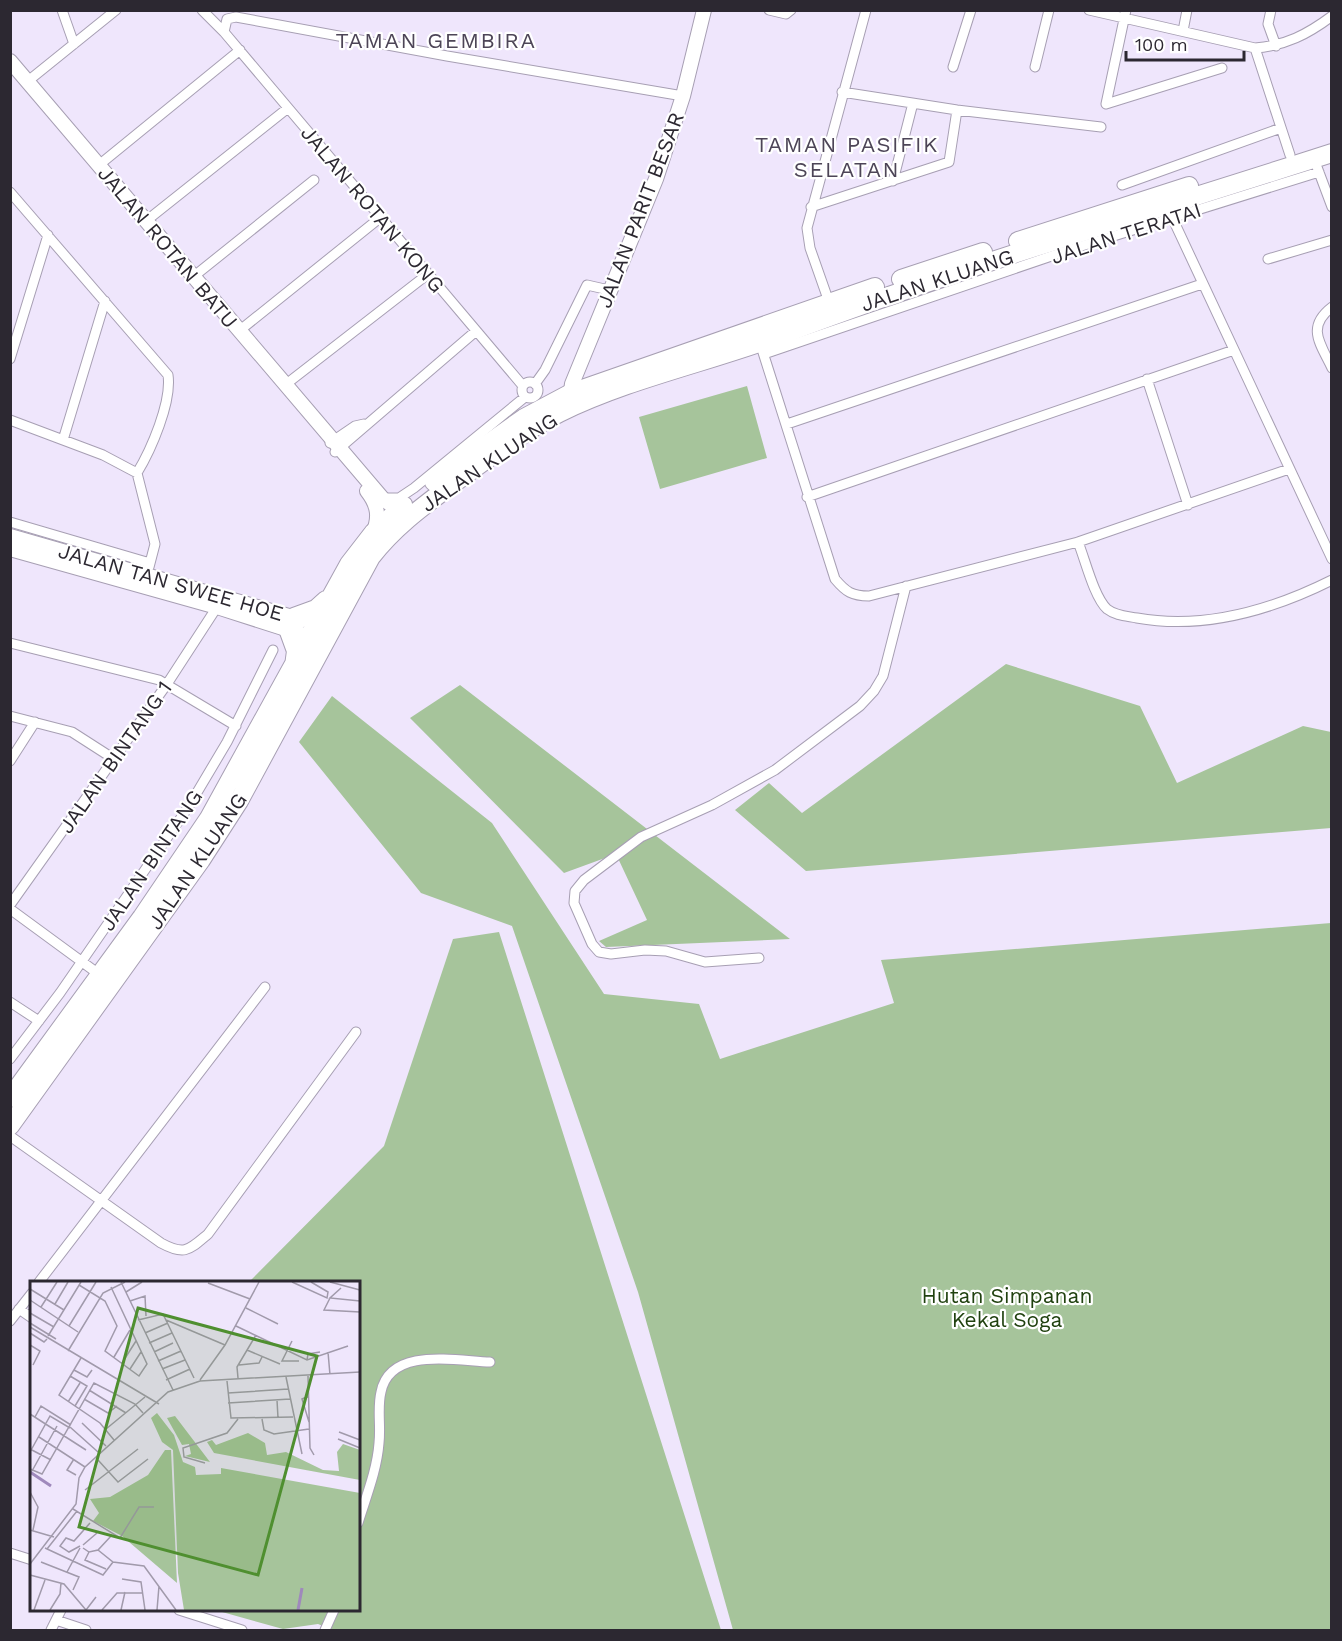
<svg xmlns="http://www.w3.org/2000/svg" width="1342" height="1641" font-family="'Work Sans',sans-serif">
<rect width="100%" height="100%" fill="#efe6fc"/>
<path fill="#a6c49b" d="M747 386 767 458 660 489 639 417Z
M1006 664 1140 706 1177 783 1303 726 1331 732V828L806 871 735 810 769 783 802 813Z
M460 685 790 939 606 947 599 941 647 920 616 854 564 873 410 718Z
M332 696 492 823 604 994 699 1004 720 1059 894 1003 881 960 1331 923V1630H733L638 1292 512 926 421 893 299 742Z
M499 932 721 1630H333L318 1624 283 1629 215 1610H358V1282H249L384 1146 453 939Z"/>
<g fill="none" stroke-linecap="round" stroke-linejoin="round">
<g stroke="#a79fb3" stroke-width="11">
<path id="street" d="M62 10 74 44
M202 10 224 32 523 386
M769 10 786 14 791 10
M1089 10 1255 48C1285 46 1308 34 1332 16
M1126 10 1106 104 1222 68
M1271 10 1268 24 1276 46
M1183 31 1187 10
M224 32 227 19 236 17 447 56 683 96
M1255 48 1290 155
M953 67 971 10
M1035 67 1049 10
M28 81 116 10
M842 92 957 110 1101 127
M99 165 240 50
M1317 167 1332 207
M893 181 913 103
M1122 185 1281 128
M10 192 168 375C172 402 151 450 137 473L103 455 10 420
M811 207 949 162 957 110
M1170 213 1332 559
M146 221 288 108
M1268 259 1332 240
M193 277 314 180
M829 302 810 248 807 228 866 10
M1332 307C1306 327 1320 343 1332 368
M239 331 381 217
M760 343 835 579C846 592 852 596 869 596L1078 542 1289 469
M764 354 1072 249 1319 172
M10 359 48 235
M1147 379 1188 505
M522 390a8 8 0 1 1 16 0a8 8 0 1 1-16 0Z
M535 384 545 370 587 285 609 290
M285 385 428 274
M787 424 1202 284
M63 440 105 301
M330 443 355 426 364 424
M335 452 476 331
M137 473 155 544 149 567
M807 497 1234 350
M388 498H399L414 488 525 397
M10 522 150 563
M1078 542C1085 559 1094 597 1107 609 1116 616 1127 616 1137 618 1204 630 1272 610 1332 580
M10 643 159 680 236 726
M10 716 72 732 114 759
M10 761 35 722
M10 905 167 684 217 607
M10 909 100 975
M759 958 705 962 666 951 645 950 611 954 599 952 592 944 574 903 575 891 584 880 641 837 712 805 775 770 860 706 874 691 883 676 906 586
M10 1002 39 1021
M10 1059 60 993 189 806 227 742 273 650
M10 1136 161 1243C185 1256 189 1250 208 1234L356 1032
M39 1282 265 987
M19 1309 32 1318
M10 1321 32 1293
M358 1523C366 1497 377 1470 379 1443 381 1426 377 1408 381 1392 390 1346 457 1361 490 1362
M10 1553 32 1560
M179 1610 242 1630
M56 1620 86 1630
M51 1630 61 1610
M325 1630 334 1610"/>
</g>
<g stroke="#a79fb3" stroke-width="16">
<path id="secondary" d="M10 61 383 499 390 504H405
M574 398 571 391 572 384 656 179 683 96 704 10
M367 491C378 505 380 517 373 533
M10 536 303 620
M10 549 217 607 317 639"/>
</g>
<g stroke="#a79fb3" stroke-width="20">
<path id="highway" d="M1018 241 1189 186
M901 279 983 252
M434 482 524 418 571 393 875 287
M294 617 316 609 326 600
M288 629 296 651 294 666
M10 1098 142 917 209 818 349 564 373 533 403 506
M10 1126 201 860 239 801 371 557C396 525 426 504 458 480 490 457 524 431 559 413 630 378 710 362 784 334 964 266 1149 212 1332 153"/>
</g>
<use href="#street" stroke="#fff" stroke-width="9"/>
<use href="#secondary" stroke="#fff" stroke-width="14"/>
<use href="#highway" stroke="#fff" stroke-width="18"/>
</g>
<g text-anchor="middle" dominant-baseline="central" stroke-width="4.5" stroke-linejoin="round" paint-order="stroke">
<g font-size="21" fill="#2c2831" stroke="#fff">
<text transform="translate(373 209) rotate(50)">JALAN ROTAN KONG</text>
<text transform="translate(640 210) rotate(-69)">JALAN PARIT BESAR</text>
<text transform="translate(1126 233) rotate(-18)">JALAN TERATAI</text>
<text transform="translate(168 247) rotate(50)">JALAN ROTAN BATU</text>
<text transform="translate(937 280) rotate(-18)">JALAN KLUANG</text>
<text transform="translate(489 462) rotate(-34)">JALAN KLUANG</text>
<text transform="translate(171 582) rotate(16)">JALAN TAN SWEE HOE</text>
<text transform="translate(115 757) rotate(-55)">JALAN BINTANG 1</text>
<text transform="translate(151 860) rotate(-56)">JALAN BINTANG</text>
<text transform="translate(197 861) rotate(-56)">JALAN KLUANG</text>
</g>
<g font-size="21" fill="#20410f" stroke="#fff">
<text x="1007" y="1295">Hutan Simpanan<tspan x="1007" dy="24">Kekal Soga</tspan></text>
</g>
<g font-size="22" letter-spacing="1.5" fill="#4d4557" stroke="#fff">
<text x="436" y="40">TAMAN GEMBIRA</text>
<text x="847" y="144">TAMAN PASIFIK<tspan x="847" dy="25">SELATAN</tspan></text>
</g>
</g>
<g transform="translate(30 1281)">
<rect width="330" height="330" fill="#efe6fc"/>
<path d="M127 132 144 154 153 181 165 186 166 194 191 193V187L330 212V329H154L148 292 143 169 132 161 121 137ZM145 135 180 181 155 175 161 173 159 163 152 164 137 137ZM218 152 235 162 237 174 256 171 293 189 309 190 307 171 313 163 330 169V199L184 172 177 161 182 159 186 164ZM135 169H141L147 302 92 255 63 240 69 232 60 218 80 216 118 194Z" fill="#a6c49b"/>
<path fill="none" stroke="#9f89bc" stroke-width="3" d="M0 191 21 205M268 329 272 307"/>
<path fill="none" stroke="#a19aab" stroke-width="1.5" d="M91 1 143 109M262 1 297 17 298 11 281 1M300 1 330 9M178 2 220 18M49 4 75 20 87 45 75 70 109 95 117 83 81 6M311 7 300 17 330 20M0 8 34 29M96 11 112 1M300 17 294 29 330 31M0 19 48 51M100 20 115 15 116 35M25 23 38 1M11 26 27 1M216 27 248 43M0 32 24 46M108 39 133 33 164 97M136 39 195 64M0 42 26 58M39 45 66 1M206 45 277 79 318 65M0 46 129 123M0 52 14 61 17 58M115 52 138 42M18 55 51 1M262 60 252 80H269M119 62 142 52M0 64 10 70 3 84M217 69 250 83M38 70 73 12 95 1M124 71 143 62M298 71 300 94M84 76 100 49M51 77 29 114 70 142 84 159M277 79 278 73 290 71M128 80 151 70M92 82 106 60M209 84 229 82 232 76M100 88 111 71M132 88 155 79M44 89 57 96 62 89M40 95 57 105 45 125M278 95 280 167 284 174M256 96 272 173M208 97 207 86 226 54M136 99 160 88M170 99 195 64 229 1M197 100 201 137 263 136M59 109 96 132M198 112 258 108M279 115 272 118 279 141M54 118 78 132 87 125M247 119 248 137M38 121 50 102M198 122 260 118M0 133 56 169M5 136 11 125 41 144M232 138 234 149 244 153 279 148M52 142 76 165M40 146 68 171M76 148 115 116M309 151 330 159M9 156 55 186M308 158 330 167M0 168 21 179M0 171 20 135 40 147M44 178 37 189 46 194M68 179 88 201 118 178M175 182 154 176 153 167 197 152 208 138M0 188 12 193 64 102 105 123 113 132M2 190 27 145M55 209 108 168M0 211 8 226 3 249M43 228 90 257 109 226H124M0 249 24 256M53 264 67 252M50 265 39 271 30 265 36 257 44 260 60 242M15 267 73 294 83 281M53 267 59 271 68 269 82 254M17 268 47 230M68 269 83 281 114 285 146 329M59 271 55 279 76 288M11 281 49 296 43 309M0 283 46 223 49 197 55 186 138 111 170 100 330 91M37 291 50 267M0 294 34 303 56 329 66 316M92 298 111 301 115 329M4 329 15 299M20 329 30 313 31 302M72 329 87 312H113M91 329 95 311M127 329 129 305"/>
<path fill="#4f8f30" fill-opacity="0.15" stroke="#4f8f30" stroke-width="3" d="M108 27 287 75 228 294 49 246Z"/>
<rect width="330" height="330" fill="none" stroke="#2c2831" stroke-width="3"/>
</g>
<rect width="1342" height="1641" fill="none" stroke="#2c2831" stroke-width="24"/>
<path d="M1126 51v9h118v-9" fill="none" stroke="#2c2831" stroke-width="3"/>
<text x="1135" y="51" font-size="18" fill="#2c2831" stroke="#ffffff" stroke-width="4.5" paint-order="stroke">100 m</text>
</svg>
